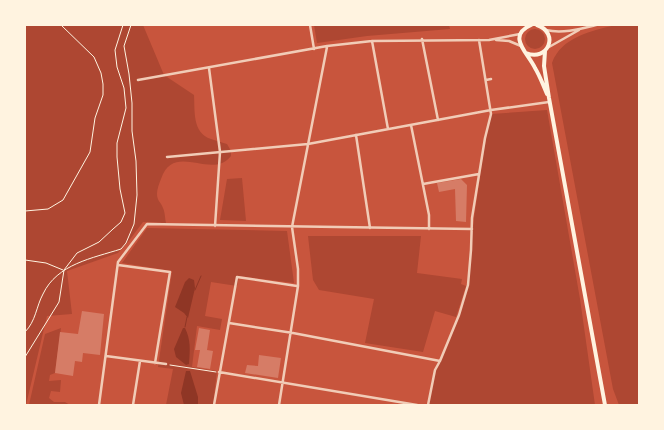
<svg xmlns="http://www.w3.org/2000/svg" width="664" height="430" font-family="Bitter,serif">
<rect width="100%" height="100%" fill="#c8553d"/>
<path fill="#ae4732" d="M25 25H143L164 75 194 95C195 110 192 133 211 139 216 141 221 142 227 144L231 151V156C212 181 174 141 161 179 159 184 157 189 157 194 157 201 161 202 163 208 165 212 165 219 166 223L143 222 128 242 118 253 67 271 72 314 47 316 26 405Z
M314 25H449L450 29 367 36 317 43Z
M615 25H639V405H619L613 389 552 63C561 37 592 31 615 25Z
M525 39a10 10 0 1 1 20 0a10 10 0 1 1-20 0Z
M547 110 580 299 595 405H428L432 379 453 329 468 285 474 218 484 149 491 114Z
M242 178 246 221 220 220 227 179Z
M147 228 287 231 294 283 239 276 237 286 211 282 205 316 222 319 220 330 197 326 192 367 217 371 213 405H166L173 369 158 367 172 271 122 263Z
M308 236H421L417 273 462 279 461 284 466 286 456 317 435 311 423 352 365 343 374 299 319 290 313 280Z
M61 328 55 373 50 375 49 381 61 380 60 392 51 391 49 398 54 402H65L70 405H29L45 334Z"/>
<path fill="#8f3625" d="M189 278 194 280 195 288 188 318 184 313 175 307 185 282Z
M183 328H185C191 340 190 350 189 364L186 365 176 357 174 349Z
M186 371H190L198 397V405H184L181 393Z"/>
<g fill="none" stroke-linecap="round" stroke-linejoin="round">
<path stroke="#8f3625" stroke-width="1" d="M195 290 201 276
M185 327 187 317"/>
</g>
<path fill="#d67c66" d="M461 179 467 185 466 222 456 221 455 189 439 192 437 183Z
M82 311 104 314 100 355 83 353 82 362 75 361 73 376 55 373 60 332 78 334Z
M199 328 210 330 207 350 213 351 210 369 197 367 200 350H195Z
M259 355 281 358 278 378 245 373 247 365 258 366Z"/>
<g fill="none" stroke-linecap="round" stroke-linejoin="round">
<path stroke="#fff3e0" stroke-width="1" d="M25 211 48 209 63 200 90 152 95 118 103 95V84L101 73 94 57 61 25
M25 260 46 263 63 270
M25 332C36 321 36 307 43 294 57 264 93 258 121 249L126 243 134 224 137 195 136 161 132 131V103L129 74 124 46 131 25
M25 357 59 302 64 270 77 253 99 242 113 229 121 222 125 213 120 189 117 157V143L126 108 124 88 117 67 115 50 123 25
M170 365 216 372"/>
<path stroke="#f1ccb7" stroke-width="2.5" d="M310 25 314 49
M546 30C562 34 580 29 596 25
M422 39 438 120
M496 40 509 41 521 46
M372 41 388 129
M549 47 579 30
M209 68 220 152 215 226
M138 80 327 46 372 41 489 40 520 34
M486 80 491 79
M411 125 429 215V229
M356 135 370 228
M167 157 308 144 491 110 549 102
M423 184 479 174
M118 265 170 272 155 363
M229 323 293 333 440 361
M106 356 166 364
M219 372 417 405
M99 405 118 262 147 224 472 229
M133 405 140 361
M214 405 237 277 297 286
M279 405 298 286V269L292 227 327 47
M428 405 435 370 440 361 459 315 468 285 471 250 472 218 485 138 491 114 479 40"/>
<path stroke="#fff3e0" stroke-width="4" d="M531 25C506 36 528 53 535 68 540 76 543 85 547 94
M545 51 544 66 549 98 605 405
M526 53C548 62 560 33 537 25"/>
</g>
<rect width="664" height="430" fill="none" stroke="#fff3e0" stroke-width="52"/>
</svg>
